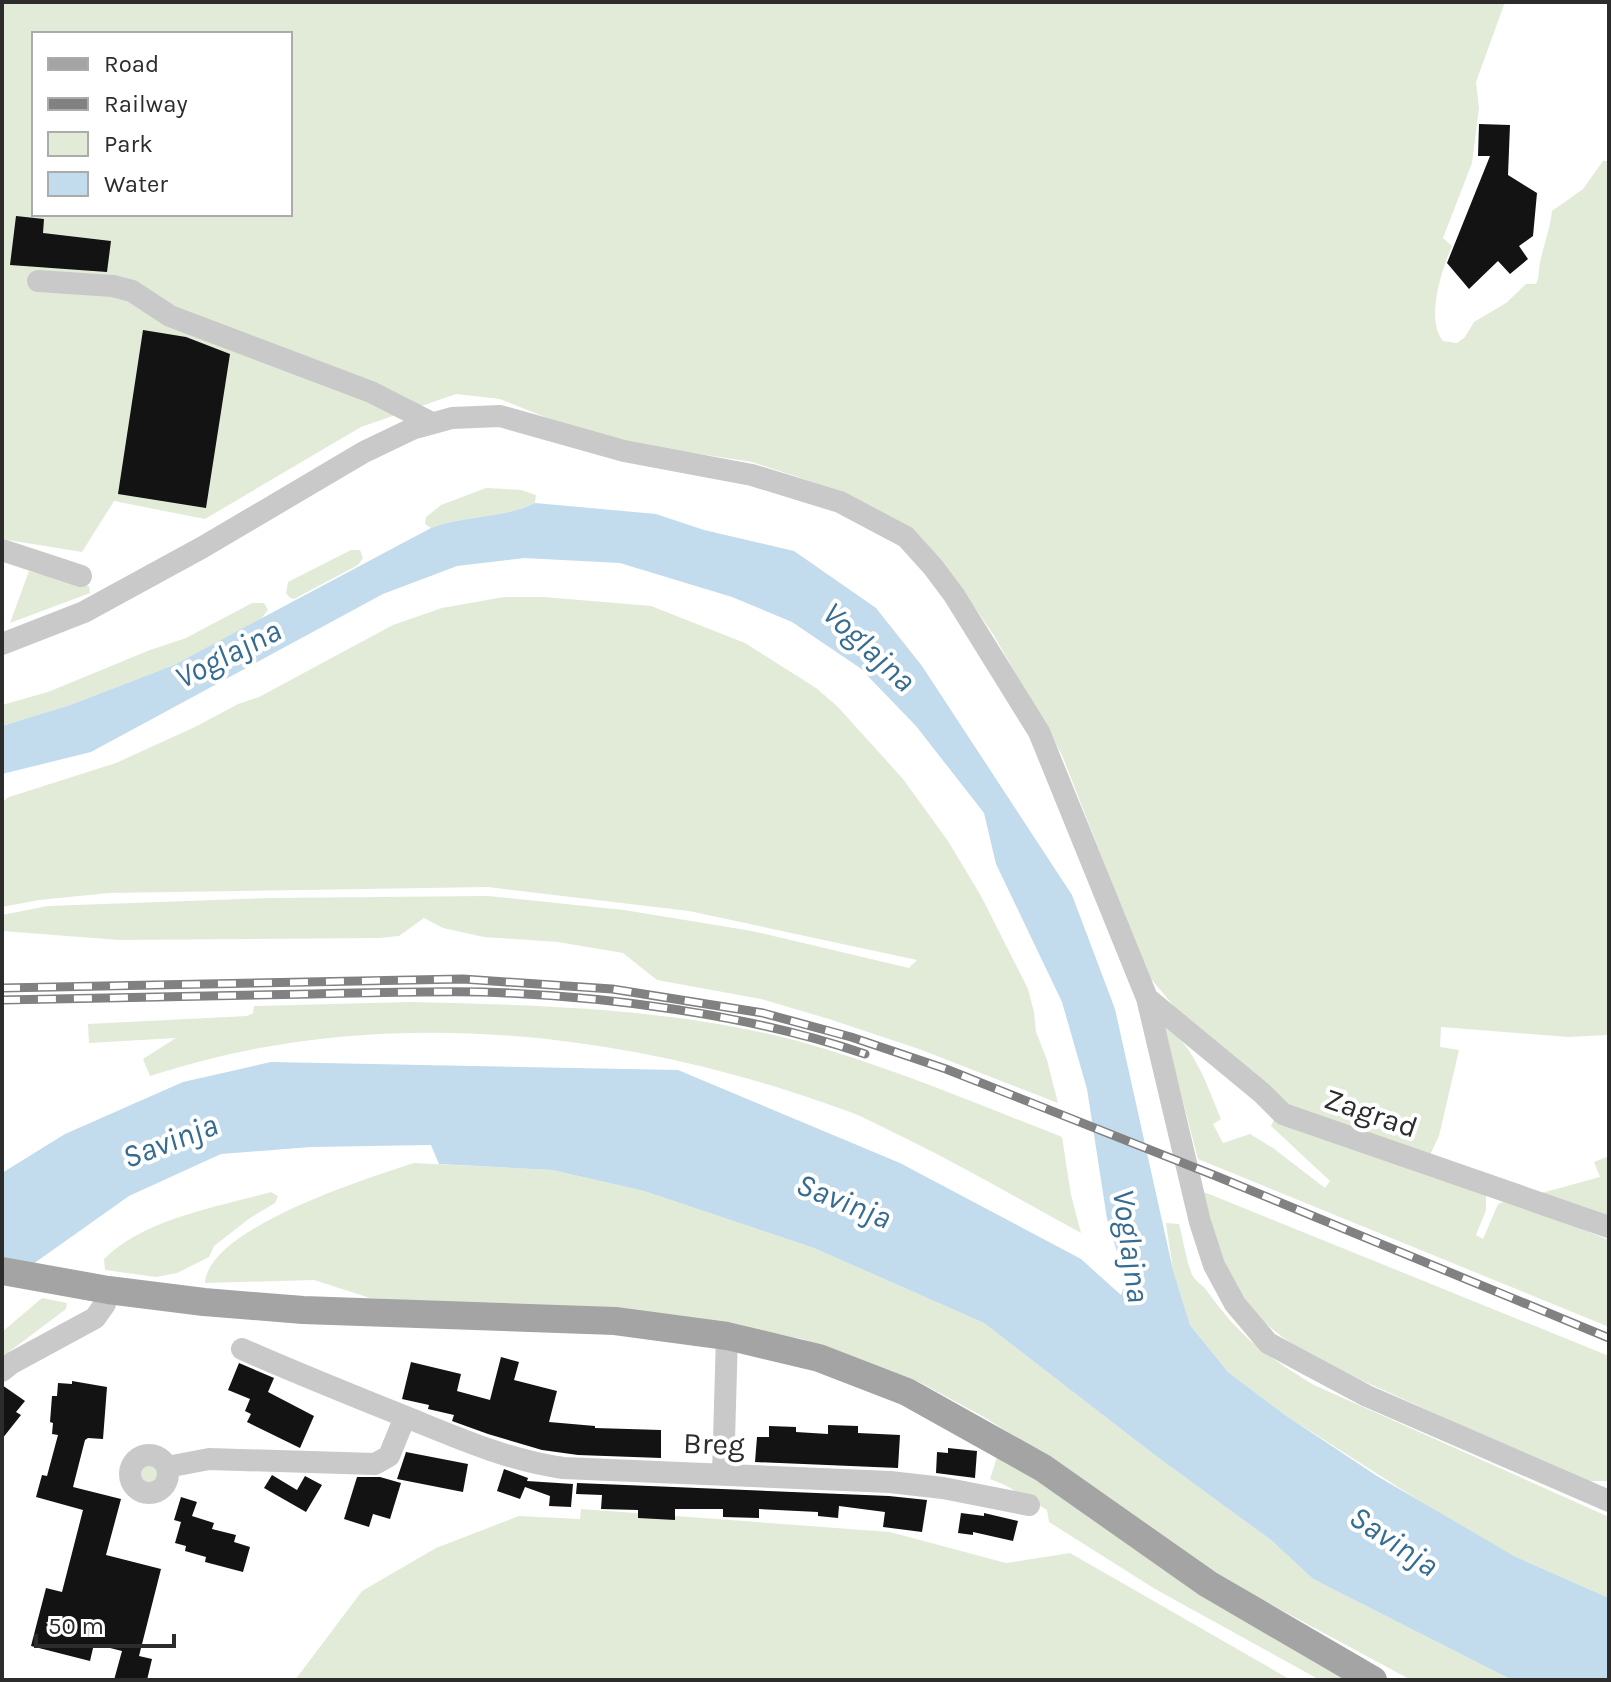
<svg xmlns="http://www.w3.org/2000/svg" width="1611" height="1682" font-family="Karla,sans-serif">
<rect width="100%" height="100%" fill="#fff"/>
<path fill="#e2ebd8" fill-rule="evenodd" d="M2 2H1505L1476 82 1479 108 1472 163 1443 238 1452 246C1442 269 1425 319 1443 341L1457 343 1465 337 1474 322 1506 303 1526 284H1536C1540 276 1538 267 1541 258 1545 241 1550 228 1552 211L1583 189 1603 161H1609V1035L1568 1037 1441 1027 1440 1047 1459 1050 1439 1136 1429 1157 1281 1103 1182 1016 1147 974 1062 755 993 634 955 579 846 493 752 462 622 442 582 432 500 399 456 394 361 427 205 519 114 501 82 552 2 539ZM34 34H290V214H34Z
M486 488 521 490 536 495 535 503C502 519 465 515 431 528L425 524 426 517 441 505Z
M351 550H360L363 558 358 565 294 599 290 598 286 593 288 582Z
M29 571 89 586 90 593 10 623Z
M504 597H544L651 606 745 643 816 688 837 706 903 779 948 841 981 896 1028 989 1034 1012 1036 1032 1047 1060 1058 1103 919 1049 829 1019 761 999 657 980 623 953 558 942 484 937 443 928 424 918 399 936 379 938 119 940 2 931V915L48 906 271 898 488 896 624 910 752 931 909 968 917 960 689 911 488 887 109 893 39 900 2 907V802L9 797 116 763 197 726 238 704 259 697 393 625 442 608Z
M252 603H264L268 610 260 620 174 665 70 705 2 726V705L48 692 150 650 186 638Z
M411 1002C541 1005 671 1008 798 1041 888 1066 975 1103 1062 1137L1071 1195 1081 1233C1022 1201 964 1167 905 1138 887 1130 869 1119 850 1112 629 1030 377 1001 150 1076L143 1059 176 1038 89 1043 88 1024 247 1016 253 1013 254 1006Z
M1163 1025C1195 1045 1207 1086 1221 1119L1213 1124 1223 1143 1250 1134 1273 1148 1325 1188 1330 1181 1271 1126 1275 1117 1486 1195V1210L1476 1235 1483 1239 1498 1204 1508 1200 1609 1240V1327L1198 1159Z
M1609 1156V1226L1534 1195 1600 1177 1594 1162Z
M414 1163 552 1170 644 1191 814 1248 984 1323 1156 1456 1271 1540 1313 1579 1512 1680H1411L1205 1569 1107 1496 984 1417 917 1381 802 1339 690 1318 370 1298 314 1280 205 1283C208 1228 368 1178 414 1163Z
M271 1192 278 1196 275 1203 250 1218 214 1246 209 1257 177 1273 156 1277 105 1270 104 1259C144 1219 217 1207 271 1192Z
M1204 1192 1609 1356V1481H1583L1326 1364C1304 1351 1278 1337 1259 1317 1227 1283 1214 1236 1204 1192Z
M1166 1223 1179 1224C1183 1238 1187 1267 1194 1278 1198 1283 1204 1286 1207 1291 1240 1337 1266 1356 1314 1385L1609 1517V1598L1514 1556 1462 1528 1285 1415 1228 1372 1190 1325 1173 1270Z
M42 1298 67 1303 66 1309 2 1357V1332Z
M998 1454 1108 1529 1348 1680H1320L1155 1589 1049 1522 1047 1510 1005 1485 990 1479Z
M136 1474a13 13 0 1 1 26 0a13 13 0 1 1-26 0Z
M581 1509 890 1532 1006 1563 1070 1553 1291 1680H295L362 1591 436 1548 519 1516 580 1519Z"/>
<path fill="#c2dbed" d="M535 503 656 514 704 530 794 551 876 608 922 666 1072 895 1115 1009 1173 1270 1190 1325 1228 1372 1285 1415 1377 1476 1514 1556 1609 1598V1680H1512L1313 1579 1271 1540 1156 1456 984 1323 814 1248 644 1191 552 1170 439 1164 431 1145 311 1147 221 1154 129 1196 2 1286V1173L65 1134 183 1082 271 1062 678 1070 900 1163 1081 1259 1121 1295 1126 1281 1107 1219 1087 1089 1062 1002 996 864 984 813 916 726 860 668 792 622 732 597 620 563 524 558 457 566 383 594 91 752 2 774V726L70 705 174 665 431 528C465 515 502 519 535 503Z"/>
<path fill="#131313" d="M1479 124 1510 125 1508 175 1537 193 1533 236 1519 246 1528 259 1510 274 1498 261 1469 289 1447 263 1490 156H1478Z
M16 216 44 219 43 233 111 241 107 272 10 265Z
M143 330 186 337 230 354 206 508 118 494Z
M501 1357 519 1362 514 1380 557 1391 549 1422 595 1426V1428L661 1430V1458L578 1455 542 1450 488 1434 452 1421 454 1415 428 1409 429 1405 402 1399 411 1362 461 1374 457 1391 490 1400Z
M239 1363 274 1378 268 1392 314 1416 300 1448 247 1422 251 1414 245 1411 250 1399 228 1390Z
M72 1381 107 1387 103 1439 88 1438 85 1440 73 1487 121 1499 106 1555 161 1569 139 1656 152 1659 147 1680H114L122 1651 94 1644 90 1661 31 1646 46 1588 62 1592 83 1510 36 1497 42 1475 47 1476 58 1435 52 1434 53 1423 50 1422 52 1396H57L58 1383 72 1384Z
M2 1385 25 1401 16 1412 21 1415 2 1439Z
M828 1425 858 1426V1433L900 1435 898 1468 755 1462 757 1437H769V1426L796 1427V1432L828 1434Z
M948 1448 977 1451 975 1478 936 1473 937 1452 948 1453Z
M406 1452 468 1464 463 1492 397 1479Z
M504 1469 528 1478 527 1481 573 1484 571 1507 549 1506 550 1496 525 1487 520 1499 497 1491Z
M272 1475 297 1490 305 1476 322 1485 306 1512 264 1488Z
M357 1477H380L401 1483 390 1519 373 1514 369 1527 344 1519Z
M577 1483 889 1496 927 1500 922 1532 883 1527 885 1512 839 1506 838 1518 818 1516V1512L759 1509V1518L723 1517V1509H675V1520L638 1518V1510L601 1509 602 1495 576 1494Z
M181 1497 197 1502 192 1516 214 1523 212 1529 236 1535 234 1542 250 1547 243 1572 205 1562 206 1557 185 1551 186 1546 175 1543 181 1522 174 1520Z
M961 1513 984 1516V1513L1018 1521 1013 1541 973 1532V1535L958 1533Z"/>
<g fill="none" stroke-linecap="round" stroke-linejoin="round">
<path stroke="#c9c9c9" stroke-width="22" d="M38 281 113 286 132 291 170 316 371 392 432 423
M2 550 81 576
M2 644 84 612 203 547 364 452 412 429 452 418 500 416 624 451 752 475 840 502 906 537 933 567 954 595 1039 732 1147 998 1200 1222 1214 1265 1235 1304 1268 1343 1307 1364 1367 1396 1609 1501
M1147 998 1262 1093 1283 1114 1609 1227
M242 1349C296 1373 351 1395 406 1417 458 1438 507 1460 563 1468L890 1482 943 1488 1029 1505
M2 1371 12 1363 95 1318 105 1304 108 1290
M130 1474a19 19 0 1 1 38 0a19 19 0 1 1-38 0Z
M167 1467 209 1459 375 1464 389 1456 405 1417
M723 1474 727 1336"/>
<path stroke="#a4a4a4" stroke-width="28" d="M2 1271 108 1290 204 1302 303 1310 615 1321 727 1336 819 1358 907 1392 1043 1468 1208 1584 1373 1680"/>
<g stroke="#818181" stroke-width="9">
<path id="rail" d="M2 988 463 979 612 989 763 1013 851 1037 946 1069 1216 1176 1609 1338
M2 1000C105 998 209 996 312 994 369 993 426 991 482 992 606 996 748 1014 865 1054"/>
</g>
<use href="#rail" stroke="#fff" stroke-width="6" stroke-dasharray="18" stroke-linecap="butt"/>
</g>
<g text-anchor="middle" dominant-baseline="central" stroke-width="8" stroke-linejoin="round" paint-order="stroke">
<g font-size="30" fill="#2c2c2c" stroke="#fff">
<text transform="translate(1371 1113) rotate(19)">Zagrad</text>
<text transform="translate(714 1444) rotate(2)">Breg</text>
</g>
<g font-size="32" font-style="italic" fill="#366c92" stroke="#fff">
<text transform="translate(869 647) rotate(43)">Voglajna</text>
<text transform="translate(228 654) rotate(-27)">Voglajna</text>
<text transform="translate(170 1141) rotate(-21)">Savinja</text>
<text transform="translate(844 1201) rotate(22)">Savinja</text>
<text transform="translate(1131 1246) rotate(82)">Voglajna</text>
<text transform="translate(1394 1541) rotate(34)">Savinja</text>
</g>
</g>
<rect width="1611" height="1682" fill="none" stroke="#2c2c2c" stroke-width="8"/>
<rect x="32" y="32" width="260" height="184" fill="#ffffff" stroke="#ababab" stroke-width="2"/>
<rect x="48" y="58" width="40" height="12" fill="#a4a4a4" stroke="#ababab" stroke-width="2"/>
<text x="104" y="72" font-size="24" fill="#2c2c2c">Road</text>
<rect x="48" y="98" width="40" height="12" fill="#818181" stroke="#ababab" stroke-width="2"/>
<text x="104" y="112" font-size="24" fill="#2c2c2c">Railway</text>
<rect x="48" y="132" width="40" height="24" fill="#e2ebd8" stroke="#ababab" stroke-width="2"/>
<text x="104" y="152" font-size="24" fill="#2c2c2c">Park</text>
<rect x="48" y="172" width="40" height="24" fill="#c2dbed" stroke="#ababab" stroke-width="2"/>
<text x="104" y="192" font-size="24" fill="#2c2c2c">Water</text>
<path d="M36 1634v12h138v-12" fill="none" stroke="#2c2c2c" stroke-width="4"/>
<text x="48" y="1634" font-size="24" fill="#2c2c2c" stroke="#ffffff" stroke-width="6" paint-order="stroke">50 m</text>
</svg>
